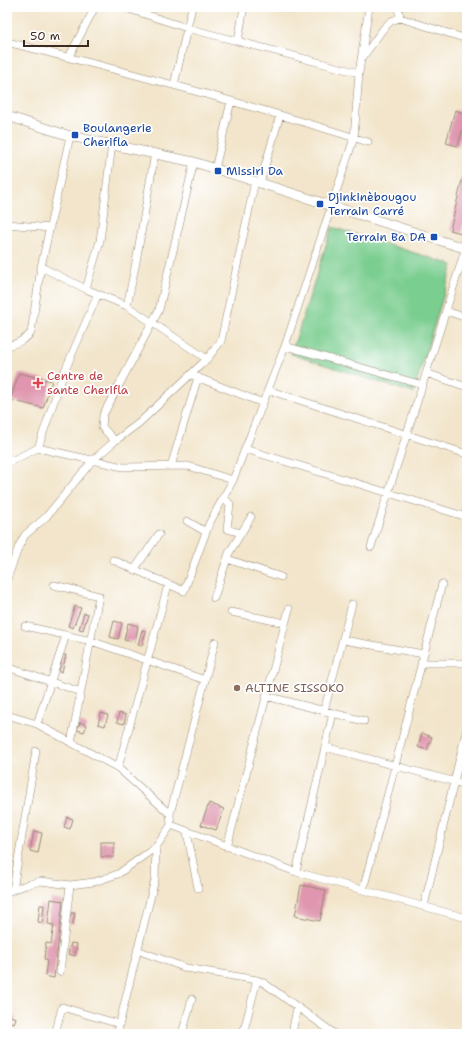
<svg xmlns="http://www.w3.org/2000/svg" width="474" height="1041" font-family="'Shantell Sans',sans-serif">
<rect width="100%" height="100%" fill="#fff"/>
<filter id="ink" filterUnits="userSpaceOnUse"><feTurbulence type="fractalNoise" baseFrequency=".025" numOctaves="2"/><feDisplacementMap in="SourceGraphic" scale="8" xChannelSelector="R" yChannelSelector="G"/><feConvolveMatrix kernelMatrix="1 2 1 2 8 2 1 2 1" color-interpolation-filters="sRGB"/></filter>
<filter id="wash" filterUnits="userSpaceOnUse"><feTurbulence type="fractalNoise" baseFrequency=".012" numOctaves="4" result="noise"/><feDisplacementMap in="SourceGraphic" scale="16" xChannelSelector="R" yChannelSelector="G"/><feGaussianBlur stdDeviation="0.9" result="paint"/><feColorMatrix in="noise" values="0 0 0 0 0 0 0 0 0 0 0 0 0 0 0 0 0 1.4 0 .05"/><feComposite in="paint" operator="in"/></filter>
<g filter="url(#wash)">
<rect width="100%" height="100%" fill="#f2e5cb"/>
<path fill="#7ace90" stroke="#5a7c57" d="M332 227 453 265 413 393 291 354Z"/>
<g id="blocks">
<path fill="#df96ae" d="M455 110 467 114 458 146 446 143Z
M466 164 467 211 461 233 450 230Z
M19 373 52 381 43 408 10 400Z
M75 606 81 608 73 628 68 626Z
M84 613 88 614 83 630 79 629Z
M114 621 122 623 118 639 110 637Z
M128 623 138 626 135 642 124 640Z
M142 630 146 631 142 646 138 645Z
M63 655H66L62 672 59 671Z
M101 713 108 715 105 726 98 724Z
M119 713 126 715 124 724 117 722Z
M80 722 87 725 84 732 77 730Z
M422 733 432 737 427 750 418 747Z
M209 803 224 809 216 830 201 825Z
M67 817 73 819 70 829 64 827Z
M34 831 42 833 38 853 30 851Z
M101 842H114V857H101Z
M301 885 326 890 320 921 295 916Z
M51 899 63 901 54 978 45 976 47 960 44 959 46 943 51 944 54 925 48 924Z
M40 905H44L42 923 38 922Z
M71 913H75L73 924 69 923Z
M71 943 77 944 75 956 68 954Z
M7 1015 16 1018 14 1023 7 1021Z"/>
</g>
</g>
<g filter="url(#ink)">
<use href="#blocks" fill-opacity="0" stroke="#968874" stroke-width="1"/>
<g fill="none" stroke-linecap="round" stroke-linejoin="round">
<g stroke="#968874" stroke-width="8">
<path id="minor" d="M123 7 187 28 359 73
M398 7 400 18
M238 41 244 7
M7 42C128 72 249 104 368 142
M69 57 95 7
M363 57 383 29 391 21 400 18 467 39
M174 85 192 7
M215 169 231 101
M260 183 280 115
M7 224 50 228
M41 267 86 289 127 306 207 359 221 341 255 181
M86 289 100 241 112 144
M127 306 136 262 155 153
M446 311 467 318
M7 346C17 343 24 341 31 333L41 267 70 136
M285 346 423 385
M426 373 467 387
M194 376 263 403
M268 390 467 454
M115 441 102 427 103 415 159 310 194 162
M38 448 63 375 98 294
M245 449 467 517
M7 463 38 448 123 467 188 466 233 480
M171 466 198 377
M223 497 230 504 227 529 241 533
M187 521 206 532
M371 547 467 244
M227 559 281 577
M113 560 184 591 209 524 233 480 285 346 354 138 359 73 369 7
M134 570 159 534
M7 579 19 546 25 535 46 517 93 460 115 441 139 423 207 359
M54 585 99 596 71 743
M214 598 229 553 251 517
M231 612 285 623
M25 626 91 641 205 680
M343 640 424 654
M421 663H467
M10 668 81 692
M266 696 364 721
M324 711 352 604
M7 715 37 724 118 768 170 814 171 825 156 847 118 874 94 882 70 885 41 881 26 885 7 892
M37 724 66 635
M325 747 467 785
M118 768 168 585
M170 814 215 642
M171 825 296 872 467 918
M187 832 198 888
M227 847 289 609
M296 872 333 713
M13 890 36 751
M363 890 442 584
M424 906 467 728
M137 950 186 968 257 980 264 983 335 1034
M60 972 70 885
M55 1034 62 1007 119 1024
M117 1034 155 879 156 847
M182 1034 192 999
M243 1034 257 980
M292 1034 297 1007"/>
</g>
<g stroke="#968874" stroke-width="10">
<path id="tertiary" d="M7 116 70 136 194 162 467 249"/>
</g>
<use href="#minor" stroke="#fff" stroke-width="7"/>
<use href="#tertiary" stroke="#fff" stroke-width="9"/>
</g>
</g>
<g fill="#1a4fb4" stroke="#fff" stroke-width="1.5">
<rect x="71" y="131" width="8" height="8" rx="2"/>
<rect x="214" y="167" width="8" height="8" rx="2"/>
<rect x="316" y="200" width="8" height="8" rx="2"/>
<rect x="430" y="233" width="8" height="8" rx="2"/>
</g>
<path fill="#e0444e" stroke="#fff" stroke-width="1.5" d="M36 377h4v4h4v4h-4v4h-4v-4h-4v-4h4z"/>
<circle fill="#8d6e63" stroke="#fff" stroke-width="1.5" cx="237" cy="688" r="4"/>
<g text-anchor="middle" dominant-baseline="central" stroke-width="3.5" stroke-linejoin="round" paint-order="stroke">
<g font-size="12" fill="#164399" stroke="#fff" text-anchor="start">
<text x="83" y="128">Boulangerie<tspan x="83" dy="14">Cherifla</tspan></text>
<text x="226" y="171">Missiri Da</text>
<text x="328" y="197">Djinkinèbougou<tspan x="328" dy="14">Terrain Carré</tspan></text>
<text x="426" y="237" text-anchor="end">Terrain Ba DA</text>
</g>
<g font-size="12" fill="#be3a42" stroke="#fff" text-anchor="start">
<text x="47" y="376">Centre de<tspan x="47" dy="14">sante Cherifla</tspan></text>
</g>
<g font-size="12" fill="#785e54" stroke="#fff" text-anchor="start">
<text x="245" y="688">ALTINE SISSOKO</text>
</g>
</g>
<rect width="474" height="1041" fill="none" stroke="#fff" stroke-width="24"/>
<path d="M24 40v6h64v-6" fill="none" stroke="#3b2a1e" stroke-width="2"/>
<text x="30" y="40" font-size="12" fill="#3b2a1e" stroke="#ffffff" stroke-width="3" paint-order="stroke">50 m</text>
</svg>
